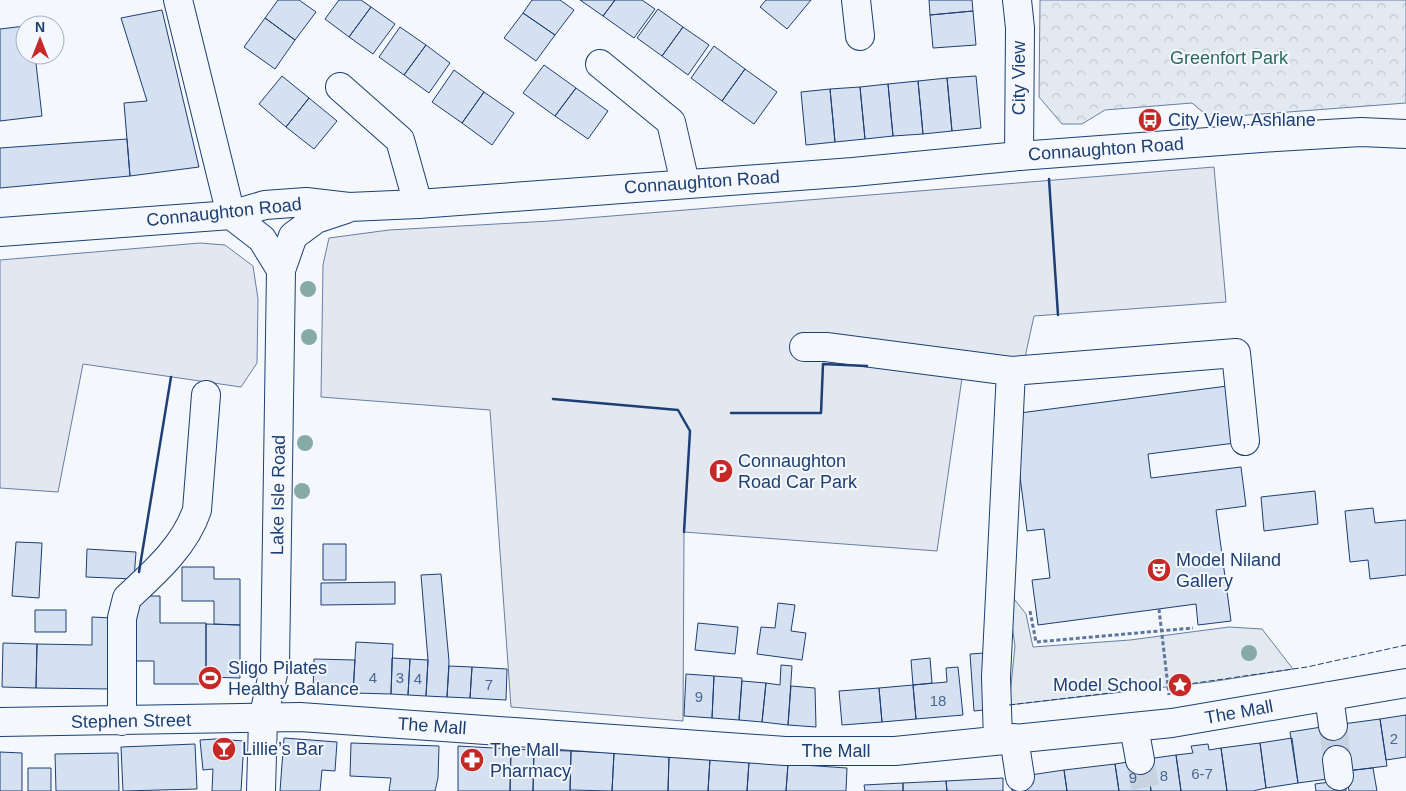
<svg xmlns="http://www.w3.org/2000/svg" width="1406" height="791" font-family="Arial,sans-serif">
<defs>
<pattern id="park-crowns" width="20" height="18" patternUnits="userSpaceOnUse" patternTransform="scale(1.25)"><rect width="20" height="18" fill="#e3e9f0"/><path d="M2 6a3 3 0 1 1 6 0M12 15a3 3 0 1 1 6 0" fill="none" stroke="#c2c9d1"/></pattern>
</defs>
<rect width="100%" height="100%" fill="#f4f7fb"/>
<path fill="#e3e9f0" stroke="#687fa3" d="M1007 590 1026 614 1033 647 1130 640 1229 627 1262 629 1293 669 1210 682 1009 705 1015 646Z"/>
<path fill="url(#park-crowns)" stroke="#687fa3" d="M1040 0H1406V103L1210 118 1192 103 1105 110 1082 124H1062L1039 97Z"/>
<path fill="#e3e8f0" stroke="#687fa3" d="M1214 167 1226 302 1034 316 1020 380 963 371 937 551 684 532 683 721 511 707 490 410 321 397 323 265 329 238 389 230 550 221Z
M200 243 225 245 253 266 258 299 257 363 241 387 83 364 58 492 0 488V260Z"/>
<path fill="#d5e0f0" stroke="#1d3f73" d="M278 0H299L316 12 295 40 265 18Z
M339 0H361L371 7 349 37 325 19Z
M532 0H560L574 10 555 35 523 13Z
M580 0H615L603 16Z
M615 0H642L655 9 634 38 603 16Z
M766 0H811L787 29 760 7Z
M929 0H972L973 11 930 15Z
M371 7 395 24 373 54 349 37Z
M658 9 683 27 662 56 637 38Z
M162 10 199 167 130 176 124 103 147 101 121 18Z
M973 11 976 45 933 48 930 15Z
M523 13 555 35 536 61 504 38Z
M265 18 295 40 275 69 244 47Z
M25 26V55H35L42 116 0 121V29Z
M400 27 426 45 404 75 379 57Z
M683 27 709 45 688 75 662 56Z
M426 45 450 63 429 93 404 75Z
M714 46 745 69 722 101 691 78Z
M544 65 576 88 555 116 523 93Z
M745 69 777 92 754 124 722 101Z
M454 70 484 92 462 123 432 102Z
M282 76 309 98 286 127 259 104Z
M976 76 981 128 952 131 947 78Z
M947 78 952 131 923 134 918 81Z
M918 81 923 134 893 136 888 84Z
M888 84 893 136 865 139 860 87Z
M860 87 865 139 835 142 830 89Z
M576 88 608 111 588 139 555 116Z
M830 89 835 142 806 145 801 92Z
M484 92 514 113 492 145 462 123Z
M309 98 337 121 314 149 286 127Z
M127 139 130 176 0 188V148Z
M1235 385 1243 442 1148 454 1151 478 1241 467 1246 506 1216 510 1231 621 1198 625 1196 604 1038 625 1032 580 1050 578 1044 529 1027 531 1012 414Z
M1315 491 1318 524 1264 531 1261 497Z
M1373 508 1375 523 1406 520V575L1370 579 1368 560 1350 562 1345 511Z
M16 542 42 543 39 598 12 596Z
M323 544H346V580H323Z
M87 549 136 552 134 579 86 577Z
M182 567H214V579H240V625L214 624V601H182Z
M441 574 449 661 447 697 426 696 428 660 421 575Z
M395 582V604L321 605V583Z
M133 596H160V623H206V684H154V661H132Z
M778 603 795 605 791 631 806 633 802 660 757 654 761 627 775 628Z
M35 610H66V632H35Z
M92 617 112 618 111 689 36 688 37 644 92 645Z
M698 623 738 627 735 654 695 650Z
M206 624 240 625V678L206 677Z
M356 642 393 644 391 694 353 693Z
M3 643 37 644 36 688 2 687Z
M984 653V710L974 711 970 654Z
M392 658 410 659 408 695 391 694Z
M930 658 932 683 913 685 911 660Z
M314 659 355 660 353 693 313 691Z
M410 659 428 660 426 696 408 695Z
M781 665 792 666 788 725 762 722 766 683 780 685Z
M449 666 472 667 470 698 447 697Z
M472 667 507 669 506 700 470 698Z
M958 667 963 715 916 719 913 685 947 682 946 668Z
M686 674 714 676 712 718 684 716Z
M714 676 742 678 739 720 712 718Z
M742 681 766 683 762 722 739 720Z
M913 685 916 719 882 722 879 688Z
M791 686 815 688 816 727 788 725Z
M879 688 882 722 842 725 839 691Z
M1406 715V757L1386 760 1380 719Z
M1380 719 1387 766 1346 771 1333 761 1328 726Z
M1328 726 1335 778 1298 783 1290 732Z
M284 738 337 742 335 771 322 770 320 791H280Z
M1292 738 1298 783 1266 788 1260 743Z
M215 739 244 741 241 791H212L213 769 203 770 200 740Z
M351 743 439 746 438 778 435 791H389L391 778 350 776Z
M1260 743 1266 788 1253 791H1227L1221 748Z
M195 744 197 789 123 791 121 747Z
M1208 744 1209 750 1221 748 1227 791H1181L1176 755 1193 753 1191 746Z
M458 746 511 749 510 791H458Z
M511 749 534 750 533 791H510Z
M534 750 571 751 570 791H533Z
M571 751 614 753 612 791 570 790Z
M0 752 22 753V791H0Z
M118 753 119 791H56L55 754Z
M614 753 669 757 668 791H612Z
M1176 755 1181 791H1151L1147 759Z
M669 757 710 759 708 791H668Z
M710 759 749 762 747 791H708Z
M1147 759 1151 791H1119L1115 764Z
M749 762 788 764 786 791H747Z
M788 764 847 768 846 791H786Z
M1115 764 1119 791H1067L1064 770Z
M28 768H51V791H28Z
M1373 768 1377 791H1349L1346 771Z
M1064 770 1067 791H1012L1010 778Z
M1003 778V791H947L946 781Z
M1345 780 1346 791H1316L1315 784Z
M946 781 947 791H903V783Z
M903 783V791H865L864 785Z"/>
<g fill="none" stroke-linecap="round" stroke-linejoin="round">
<path stroke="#c9d2e0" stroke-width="28" stroke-dasharray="28 14" stroke-linecap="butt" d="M1333 726 1337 760
M1140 760 1146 791"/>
<g stroke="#1d3f73" stroke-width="30">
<path id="minor" d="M178 0 231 215
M856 0 860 36
M1017 0 1020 28 1019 156
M600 64 671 122 685 183
M340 87 400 140 418 204
M804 347H826L1011 371 1236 353 1245 441
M1329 696 1333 726
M122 721V618L127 598C154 573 185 546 197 510L206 395
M0 722 300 717 785 751H895L1172 723 1406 683
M1134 727 1140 760
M1014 738 1020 777
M998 740 996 677 1011 371
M1337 760 1339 776"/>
</g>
<g stroke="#1d3f73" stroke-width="30">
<path id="major" d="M231 215 262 239 281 270
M0 232 231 215 265 205 306 202 349 207 418 204 853 172 1019 156 1276 137 1361 132 1406 134
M261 791 263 719 275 665 281 270 293 236 316 219 346 209"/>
</g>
<path stroke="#5e769c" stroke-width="3" stroke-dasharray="4 2.5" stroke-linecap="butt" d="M1159 609 1169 695
M1030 611 1036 642 1193 628"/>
<use href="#minor" stroke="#f4f7fb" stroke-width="28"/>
<use href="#major" stroke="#f4f7fb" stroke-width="28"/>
<path stroke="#1d3f73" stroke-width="1" stroke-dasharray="6 2.5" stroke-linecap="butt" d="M1175 686 1307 667 1406 645
M1009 705 1161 687"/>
<path stroke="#1d3f73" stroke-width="2.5" d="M1049 179 1058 315
M553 399 678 410 690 431 684 532
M731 413H821L823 364 867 366
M139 572 171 377"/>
</g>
<g fill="#86aba6">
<circle cx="308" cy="289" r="8"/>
<circle cx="309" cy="337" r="8"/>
<circle cx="305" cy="443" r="8"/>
<circle cx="302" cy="491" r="8"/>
<circle cx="1249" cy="653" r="8"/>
</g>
<defs>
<g id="bus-disc" transform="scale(1.25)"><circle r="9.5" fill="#c62828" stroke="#f4f7fb"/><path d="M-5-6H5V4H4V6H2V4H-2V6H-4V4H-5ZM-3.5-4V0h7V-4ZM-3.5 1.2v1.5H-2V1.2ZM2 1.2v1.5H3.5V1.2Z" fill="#fff"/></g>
<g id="parking-disc" transform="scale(1.25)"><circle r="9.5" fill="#c62828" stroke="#f4f7fb"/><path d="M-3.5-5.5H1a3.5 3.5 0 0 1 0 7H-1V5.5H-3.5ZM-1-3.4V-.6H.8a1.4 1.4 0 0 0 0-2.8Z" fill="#fff"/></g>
<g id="theatre-disc" transform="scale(1.25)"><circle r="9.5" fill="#c62828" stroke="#f4f7fb"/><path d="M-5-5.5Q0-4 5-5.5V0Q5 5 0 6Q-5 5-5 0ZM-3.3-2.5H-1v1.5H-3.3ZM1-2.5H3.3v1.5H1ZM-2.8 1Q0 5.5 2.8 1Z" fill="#fff"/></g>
<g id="stadium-disc" transform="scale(1.25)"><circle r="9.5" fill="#c62828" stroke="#f4f7fb"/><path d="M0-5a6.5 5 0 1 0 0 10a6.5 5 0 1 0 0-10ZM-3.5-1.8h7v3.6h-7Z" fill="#fff"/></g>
<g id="sight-disc" transform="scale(1.25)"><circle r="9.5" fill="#c62828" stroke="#f4f7fb"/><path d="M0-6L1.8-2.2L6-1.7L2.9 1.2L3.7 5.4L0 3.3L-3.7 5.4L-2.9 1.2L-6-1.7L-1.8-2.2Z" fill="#fff"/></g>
<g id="bar-disc" transform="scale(1.25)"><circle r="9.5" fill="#c62828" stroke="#f4f7fb"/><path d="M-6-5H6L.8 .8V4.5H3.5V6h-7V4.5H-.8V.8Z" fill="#fff"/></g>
<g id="pharmacy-disc" transform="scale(1.25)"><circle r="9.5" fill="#c62828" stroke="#f4f7fb"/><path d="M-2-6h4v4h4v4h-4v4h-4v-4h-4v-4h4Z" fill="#fff"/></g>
</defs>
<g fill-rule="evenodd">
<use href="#bus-disc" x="1150" y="120"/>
<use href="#parking-disc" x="721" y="471"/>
<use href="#theatre-disc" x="1159" y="570"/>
<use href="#stadium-disc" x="210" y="678"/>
<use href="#sight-disc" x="1180" y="685"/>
<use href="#bar-disc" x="224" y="749"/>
<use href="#pharmacy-disc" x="472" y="760"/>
</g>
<g text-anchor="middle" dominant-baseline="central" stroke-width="4" stroke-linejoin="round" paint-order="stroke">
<g font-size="15" fill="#4b6792">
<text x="373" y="677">4</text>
<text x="400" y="677">3</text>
<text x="418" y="678">4</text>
<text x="489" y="684">7</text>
<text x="699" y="696">9</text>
<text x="938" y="700">18</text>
<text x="1394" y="738">2</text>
<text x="1202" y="773">6-7</text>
<text x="1164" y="775">8</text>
<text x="1133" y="777">9</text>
</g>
<g font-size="18" fill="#2c6c60" stroke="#f4f7fb">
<text x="1229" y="58">Greenfort Park</text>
</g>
<g font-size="18" fill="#1d3f73" stroke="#f4f7fb">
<text transform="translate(1019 78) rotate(-90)">City View</text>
<text transform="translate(1106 149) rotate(-4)">Connaughton Road</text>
<text transform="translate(702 182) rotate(-4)">Connaughton Road</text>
<text transform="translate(224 212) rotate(-6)">Connaughton Road</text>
<text transform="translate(278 495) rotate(-89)">Lake Isle Road</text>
<text transform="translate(1239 712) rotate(-10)">The Mall</text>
<text transform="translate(131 721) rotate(-1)">Stephen Street</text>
<text transform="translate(432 726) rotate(4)">The Mall</text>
<text x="836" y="751">The Mall</text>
</g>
<g font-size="18" fill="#1d3f73" stroke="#f4f7fb" text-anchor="start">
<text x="1168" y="120">City View, Ashlane</text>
<text x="738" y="461">Connaughton<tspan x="738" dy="21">Road Car Park</tspan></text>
<text x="1176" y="560">Model Niland<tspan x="1176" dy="21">Gallery</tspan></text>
<text x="228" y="668">Sligo Pilates<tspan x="228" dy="21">Healthy Balance</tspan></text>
<text x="1162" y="685" text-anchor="end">Model School</text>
<text x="242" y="749">Lillie’s Bar</text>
<text x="490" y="750">The Mall<tspan x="490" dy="21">Pharmacy</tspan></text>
</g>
</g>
<g transform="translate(40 40)"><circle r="24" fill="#f4f7fb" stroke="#9eadc5"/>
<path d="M0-4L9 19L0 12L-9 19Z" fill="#c62828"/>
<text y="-8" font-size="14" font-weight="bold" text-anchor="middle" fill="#1d3f73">N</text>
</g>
</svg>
